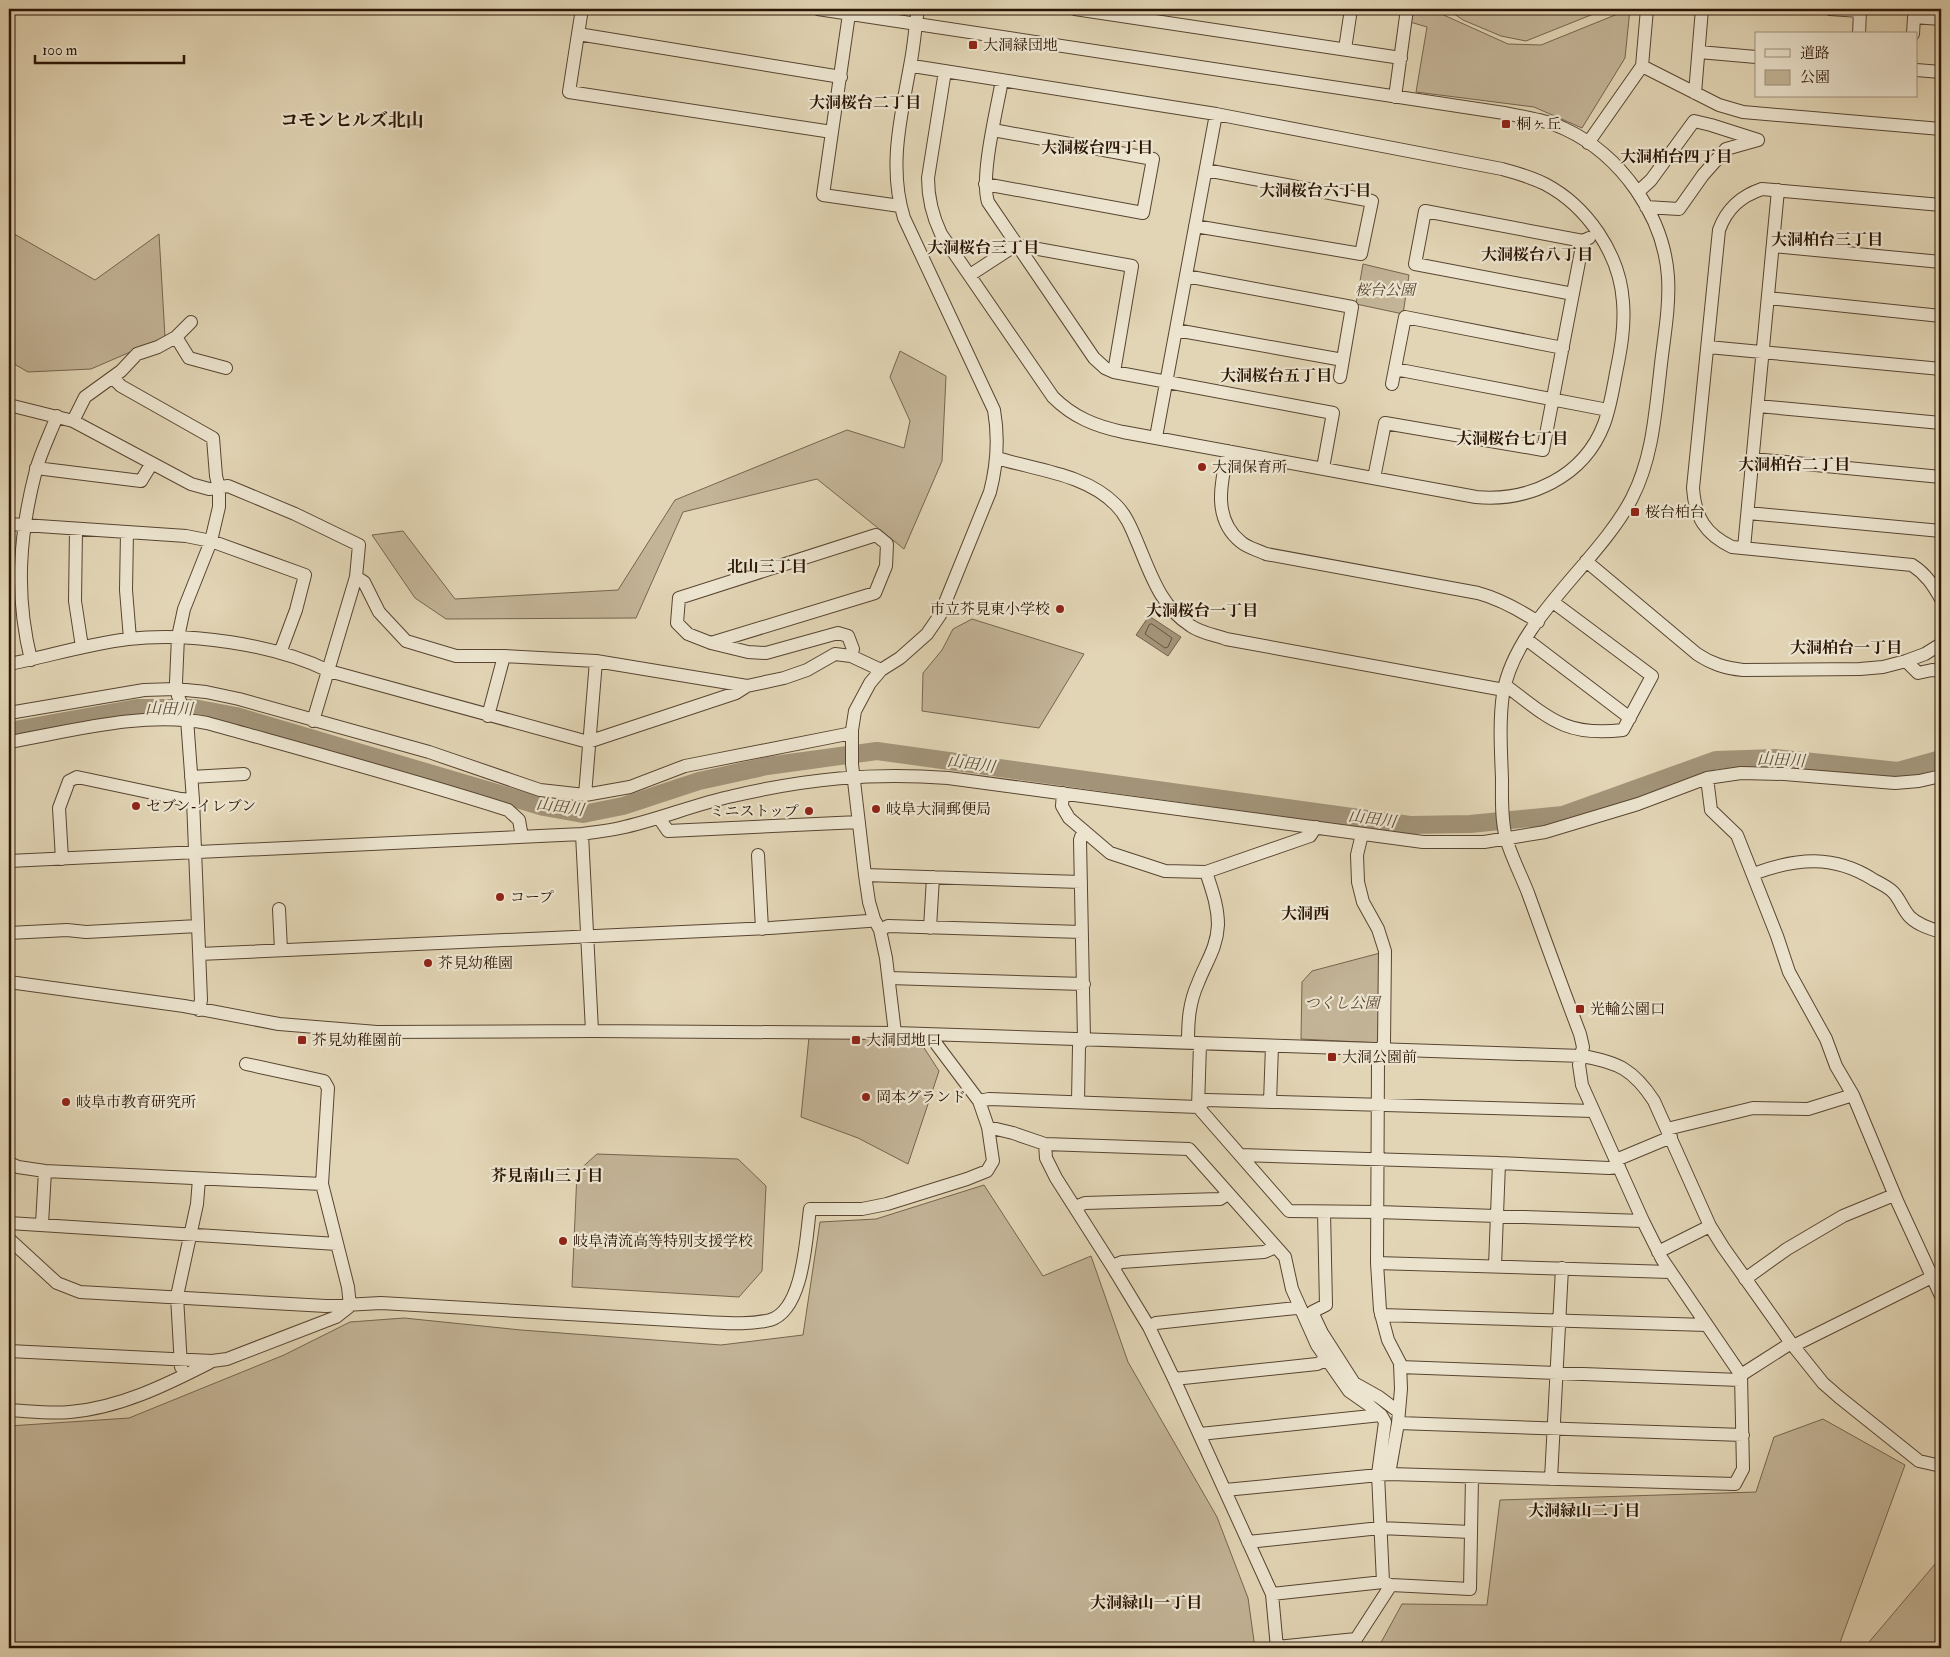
<svg xmlns="http://www.w3.org/2000/svg" width="1950" height="1657" font-family="'IM FELL Double Pica','Noto Serif JP',serif">
<rect width="100%" height="100%" fill="#e2d5b5"/>
<filter id="stains"><feTurbulence type="fractalNoise" baseFrequency=".004" numOctaves="4"/><feColorMatrix values="0 0 0 0 .2 0 0 0 0 .09 0 0 0 0 .02 0 0 0 .5 -.17"/></filter>
<radialGradient id="worn" r=".72"><stop offset=".6" stop-color="#630" stop-opacity="0"/><stop offset="1" stop-color="#630" stop-opacity=".3"/></radialGradient>
<path fill="#c3b497" stroke="#76644e" d="M1412 9H1433L1437 12 1508 44 1541 45 1630 9 1625 58 1582 128 1534 107 1416 92 1427 27 1410 22Z
M1447 9H1606L1526 41 1501 36 1463 20Z
M9 231 95 280 159 234 165 337 91 369 28 372 9 361Z
M1363 264 1409 275 1403 314 1356 304Z
M900 351 946 376 942 461 904 549 817 479 683 512 636 618 446 619 415 598 372 535 403 531 455 599 618 590 675 500 847 430 904 448 910 421 890 377Z
M972 619 1084 654 1039 728 922 711 923 673 942 650 953 629Z
M1380 953V1043L1301 1039 1302 982 1312 971Z
M809 1037 919 1040 939 1071 908 1164 858 1138 801 1117Z
M597 1154 738 1159 766 1186 762 1271 739 1297 572 1287 577 1172Z
M984 1185 1043 1276 1091 1256 1128 1362 1217 1517 1248 1598 1255 1648H9V1426L129 1418 284 1355 350 1322 404 1318 521 1330 721 1345 803 1335 820 1222 876 1219Z
M1823 1419 1905 1465 1838 1648H1378L1402 1604 1487 1605 1500 1500 1756 1492 1774 1437Z
M1941 1557V1648H1864Z"/>
<path fill="#a39479" stroke="#73614b" d="M1149 616 1181 637 1168 656 1136 635Z"/>
<g fill="none" stroke-linecap="round" stroke-linejoin="round">
<path stroke="#66543f" stroke-width="1" d="M1152 624 1172 638 1168 647 1165 648 1145 634 1149 625Z"/>
<path stroke="#a39479" stroke-width="18" d="M9 731 137 708H194L236 716 544 807 583 814 623 806 699 781 767 766 877 751 1410 825 1470 824 1563 815 1716 760 1776 758 1898 771 1941 759"/>
<g stroke="#584531" stroke-width="14">
<path id="minor" d="M818 9 1504 113C1525 117 1546 120 1565 129 1621 155 1664 216 1668 277 1670 309 1663 342 1660 373 1655 416 1652 459 1632 498 1599 562 1515 621 1503 694 1499 722 1501 751 1502 779 1502 798 1501 819 1506 838 1511 856 1521 875 1528 893 1545 940 1562 987 1580 1034L1583 1047 1579 1065 1582 1085 1643 1221 1662 1259 1741 1375 1743 1469 1735 1484 1389 1474 1225 1490
M1075 9 1401 58
M1830 9 1860 11 1859 34
M578 34 582 9
M1913 34 1914 17 1941 19
M1345 49 1351 9
M1699 52 1756 57
M910 66 919 67 1216 114 1502 169C1517 173 1531 177 1545 184 1587 206 1620 254 1623 302 1625 326 1621 349 1616 373 1613 390 1610 408 1604 424 1584 477 1529 502 1476 497L1123 432C1095 426 1073 417 1053 397L941 234C932 215 928 199 928 178L945 71
M1642 66 1719 105 1743 112 1941 129
M1916 70 1941 72
M841 77 578 34 569 92 832 132 849 14
M1002 80C997 109 980 176 988 202L1094 358 1105 368 1114 372 1333 413 1323 468
M1695 93 1702 9
M1395 97 1407 9
M832 132 823 195 900 206
M1588 143 1642 66 1647 9
M985 184 1143 213 1153 159 993 130
M1638 192 1651 180 1694 121 1711 125 1758 140
M1941 205 1762 189C1741 196 1727 208 1719 230L1693 488C1695 517 1705 534 1732 547L1912 565C1926 574 1933 585 1941 599
M1646 207 1679 209 1703 175 1726 149 1758 140
M1195 226 1361 254 1372 201 1206 170
M1773 246 1941 262
M970 275 1016 245 1132 266 1114 372
M1186 276 1352 307 1340 377
M1573 294 1415 264 1425 211 1583 241 1589 238
M1768 298 1941 316
M1176 330 1343 360
M176 337 189 358 226 368
M1708 347 1941 369
M1395 369 1608 410
M113 378 121 386 213 438 216 476 219 488V507L211 541 184 609 178 637 176 682 178 696 187 719 193 800 201 1000 199 1010
M1392 384 1405 317 1563 348
M9 405 73 421 191 484 209 489 228 486 295 514 359 545 356 577 313 721
M1758 406 1941 423
M73 421 85 397 121 371 137 354 158 347 176 337 191 322
M1156 437 1216 114
M1228 451C1221 482 1212 519 1241 542 1248 548 1258 550 1266 554L1478 593C1500 599 1518 609 1538 622
M997 458C1036 470 1086 474 1116 505 1127 516 1132 530 1138 544 1151 575 1161 607 1191 626 1201 633 1215 635 1226 639L1504 690
M1753 459 1941 477
M36 468 141 481 152 463
M1374 478 1385 423 1543 450 1583 241
M1748 513 1941 531
M9 524 186 536 211 541 305 575 296 610 280 653
M76 529 75 601 82 647
M127 532 126 590 130 639
M1744 548 1778 190
M1586 561 1697 654C1712 664 1725 668 1743 670L1860 669 1883 667 1906 661 1925 654 1941 644
M356 577 364 582 379 612 406 641 456 656H504L596 661 747 686 784 678 807 670 835 654 851 656 881 670
M1526 639 1630 718
M711 643 875 593 886 566 887 544 876 535 679 598 677 623 688 634 711 643 748 652 766 653 838 633 848 636 853 649 851 656
M31 660C15 595 19 535 36 470 41 452 50 434 57 416
M1906 661 1918 673 1932 670 1941 671
M9 664C49 656 88 644 128 639 190 632 273 644 329 671L588 742 736 693 747 686
M1505 685C1549 718 1565 737 1623 730L1652 676 1553 602
M9 713 144 690 176 689 206 692 239 699 429 752 540 790 585 795 630 787 685 766 852 733
M488 716 504 656
M9 742C72 731 143 711 207 723 307 751 408 778 508 810L519 820 522 837
M191 777 244 774
M1707 778 1711 810 1737 835 1777 936 1789 972 1826 1039 1836 1066 1853 1095 1898 1203 1941 1296
M1063 793 1062 806 1069 818 1110 853 1165 871 1206 872 1310 836 1316 827
M585 795 596 661
M659 818 668 831 859 822
M582 834 592 1031
M1362 834 1357 855 1358 882 1363 902 1378 929 1385 951 1384 1043 1378 1055V1060L1377 1263 1380 1310 1388 1340 1400 1363 1401 1389 1398 1423 1389 1474
M758 855 762 929
M62 859 59 808 69 781 77 777 181 799 193 800
M9 861 582 834C594 832 607 831 620 828 658 820 695 804 733 796 806 779 872 772 948 778L1423 842H1484L1545 832 1638 804 1707 778 1741 773 1784 774 1895 783 1919 781 1941 776
M1753 874C1796 858 1834 854 1874 880 1880 883 1888 887 1893 892 1900 899 1903 910 1910 917 1918 925 1931 929 1941 932
M865 875 1081 882
M279 909 281 950
M930 928 933 877
M880 930 888 926 1082 932
M9 933 67 930 86 932 198 926
M199 954 770 928 868 921 874 919
M889 978 1084 984
M9 982 184 1006 279 1024 377 1032 592 1031 895 1033 1582 1056C1618 1062 1634 1070 1654 1101L1710 1226 1723 1247 1791 1343 1823 1383 1839 1397 1919 1461 1941 1466
M895 1033 886 958 880 930 874 919 869 902 865 875 852 764V730L855 711 870 683 881 670 900 658 927 634 940 615 990 492C997 465 999 438 994 410L904 218C888 167 901 117 910 66 914 47 915 28 918 9
M1188 1043C1188 1021 1189 1003 1198 983 1206 962 1217 948 1218 925 1218 906 1212 890 1206 872
M1200 1044 1198 1107 1289 1211 1378 1212 1643 1221
M246 1064 324 1081 328 1088 322 1184 348 1287 350 1306
M979 1101 989 1099 1198 1107 1206 1100 1593 1111
M1078 1101 1079 1046 1084 1039 1080 840 1083 831
M1270 1102 1272 1046
M988 1127 1013 1133 1045 1144 1189 1149 1285 1257 1292 1289 1317 1345 1349 1391 1369 1405 1381 1415 1385 1422 1378 1474 1383 1582
M1667 1129 1753 1108 1808 1109 1853 1095
M1045 1144 1046 1158 1056 1178 1112 1266 1149 1327 1174 1379 1272 1594 1277 1648
M1240 1155 1499 1163 1609 1168 1619 1167
M1616 1160 1671 1137
M9 1163 18 1167 45 1171 322 1184
M1075 1207 1085 1203 1220 1199 1228 1194
M1324 1212 1326 1305 1312 1312 1322 1333 1354 1383 1379 1397 1399 1412
M9 1223 337 1244
M42 1224 45 1171
M9 1239 57 1283 80 1292 326 1306 381 1303 705 1322C727 1323 749 1325 770 1320 804 1310 806 1237 810 1209H862L887 1204 967 1179 987 1171 993 1161 988 1127 979 1101 937 1045 932 1035
M1658 1252 1710 1226
M1377 1263 1670 1272
M1112 1266 1122 1262 1264 1252 1276 1247
M1495 1266 1499 1163
M1745 1279 1787 1249 1843 1216 1894 1195
M1381 1315 1707 1325
M1149 1327 1156 1323 1296 1308 1299 1306
M1793 1346 1932 1277
M9 1351 212 1361 227 1359 336 1317 350 1306
M181 1367 177 1296 197 1204 199 1179
M1400 1367 1740 1380
M1741 1375 1791 1343
M1174 1379 1317 1364 1326 1360
M9 1410C29 1411 50 1414 70 1412 119 1408 166 1385 209 1363
M1398 1423 1743 1435
M1200 1434 1381 1415
M1551 1479 1562 1268
M1248 1542 1380 1528 1471 1532
M1272 1594 1383 1582 1391 1585 1470 1589 1472 1477
M1277 1647 1356 1639 1391 1585"/>
</g>
<use href="#minor" stroke="#ece4cf" stroke-width="12"/>
</g>
<g fill="#8f2418" stroke="#ece4cf" stroke-width="2">
<rect x="968" y="40" width="10" height="10" rx="2.5"/>
<rect x="1501" y="119" width="10" height="10" rx="2.5"/>
<circle cx="1202" cy="467" r="5"/>
<rect x="1630" y="507" width="10" height="10" rx="2.5"/>
<circle cx="1060" cy="609" r="5"/>
<circle cx="136" cy="806" r="5"/>
<circle cx="876" cy="809" r="5"/>
<circle cx="809" cy="811" r="5"/>
<circle cx="500" cy="897" r="5"/>
<circle cx="428" cy="963" r="5"/>
<rect x="1575" y="1004" width="10" height="10" rx="2.5"/>
<rect x="297" y="1035" width="10" height="10" rx="2.5"/>
<rect x="851" y="1035" width="10" height="10" rx="2.5"/>
<rect x="1327" y="1052" width="10" height="10" rx="2.5"/>
<circle cx="866" cy="1097" r="5"/>
<circle cx="66" cy="1102" r="5"/>
<circle cx="563" cy="1241" r="5"/>
</g>
<g text-anchor="middle" dominant-baseline="central" stroke-width="4.5" stroke-linejoin="round" paint-order="stroke">
<g font-size="15" fill="#2a1505" stroke="#ece4cf" text-anchor="start">
<text x="983" y="45">大洞緑団地</text>
<text x="1516" y="124">桐ヶ丘</text>
<text x="1212" y="467">大洞保育所</text>
<text x="1645" y="512">桜台柏台</text>
<text x="1050" y="609" text-anchor="end">市立芥見東小学校</text>
<text x="146" y="806">セブン-イレブン</text>
<text x="886" y="809">岐阜大洞郵便局</text>
<text x="799" y="811" text-anchor="end">ミニストップ</text>
<text x="510" y="897">コープ</text>
<text x="438" y="963">芥見幼稚園</text>
<text x="1590" y="1009">光輪公園口</text>
<text x="312" y="1040">芥見幼稚園前</text>
<text x="866" y="1040">大洞団地口</text>
<text x="1342" y="1057">大洞公園前</text>
<text x="876" y="1097">岡本グランド</text>
<text x="76" y="1102">岐阜市教育研究所</text>
<text x="573" y="1241">岐阜清流高等特別支援学校</text>
</g>
<g font-size="15" font-style="italic" fill="#584531" stroke="#ece4cf">
<text x="1385" y="290">桜台公園</text>
<text x="1342" y="1003">つくし公園</text>
</g>
<g font-size="16" font-weight="bold" fill="#2a1505" stroke="#ece4cf">
<text x="865" y="103">大洞桜台二丁目</text>
<text x="1097" y="148">大洞桜台四丁目</text>
<text x="1676" y="157">大洞柏台四丁目</text>
<text x="1315" y="191">大洞桜台六丁目</text>
<text x="1827" y="240">大洞柏台三丁目</text>
<text x="983" y="248">大洞桜台三丁目</text>
<text x="1537" y="255">大洞桜台八丁目</text>
<text x="1276" y="376">大洞桜台五丁目</text>
<text x="1512" y="439">大洞桜台七丁目</text>
<text x="1794" y="465">大洞柏台二丁目</text>
<text x="767" y="567">北山三丁目</text>
<text x="1202" y="611">大洞桜台一丁目</text>
<text x="1846" y="648">大洞柏台一丁目</text>
<text x="1305" y="914">大洞西</text>
<text x="547" y="1176">芥見南山三丁目</text>
<text x="1584" y="1511">大洞緑山二丁目</text>
<text x="1146" y="1603">大洞緑山一丁目</text>
</g>
<g font-size="16" font-style="italic" fill="#5a4833" stroke="#ece4cf">
<text transform="translate(169 709) rotate(1)">山田川</text>
<text transform="translate(1781 760) rotate(3)">山田川</text>
<text transform="translate(971 764) rotate(8)">山田川</text>
<text transform="translate(560 807) rotate(8)">山田川</text>
<text transform="translate(1372 819) rotate(8)">山田川</text>
</g>
<g font-size="18" font-weight="bold" fill="#2a1505" stroke="#ece4cf">
<text x="352" y="120">コモンヒルズ北山</text>
</g>
</g>
<rect width="1950" height="1657" fill="none" stroke="#e2d5b5" stroke-width="30"/>
<rect x="10" y="10" width="1930" height="1637" fill="none" stroke="#2a1505" stroke-width="2.5"/>
<rect x="15" y="15" width="1920" height="1627" fill="none" stroke="#2a1505"/>
<rect x="1755" y="32" width="162" height="65" fill="#ece4cf" stroke="#9e917e"/>
<rect x="1765" y="49" width="25" height="8" fill="#ece4cf" stroke="#9e917e"/>
<text x="1800" y="58" font-size="15" fill="#2a1505">道路</text>
<rect x="1765" y="70" width="25" height="15" fill="#c3b497" stroke="#9e917e"/>
<text x="1800" y="82" font-size="15" fill="#2a1505">公園</text>
<path d="M35 55v8h149v-8" fill="none" stroke="#2a1505" stroke-width="2.5"/>
<text x="42" y="55" font-size="15" fill="#2a1505" stroke="#ece4cf" stroke-width="4" paint-order="stroke">100 m</text>
<rect width="100%" height="100%" filter="url(#stains)"/>
<rect width="100%" height="100%" fill="url(#worn)"/>
</svg>
